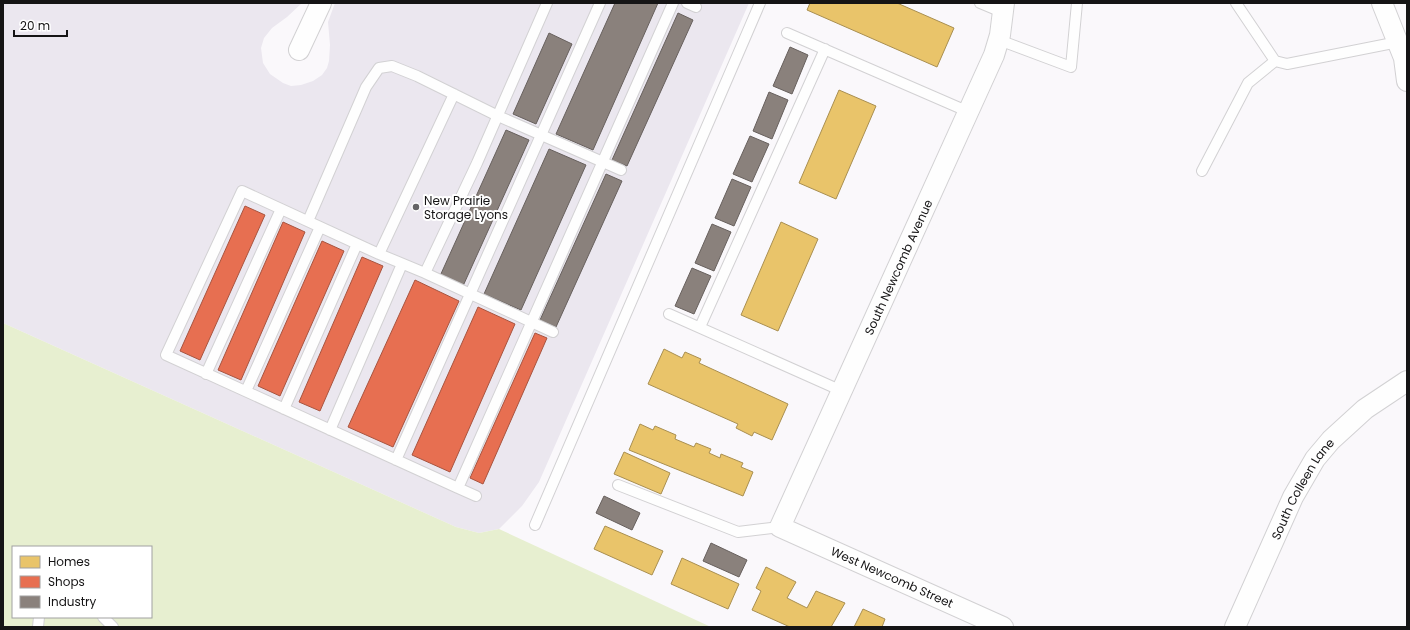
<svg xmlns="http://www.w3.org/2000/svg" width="1410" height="630" font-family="Poppins,sans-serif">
<rect width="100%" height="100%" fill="#faf8fb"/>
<path fill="#ebe7ef" d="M3 3H302L287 17 272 28 264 38 261 48 263 63 270 74 283 83 291 86 301 85 313 81 322 75 327 68 329 61 330 45 328 22 335 3H749L539 482 522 506 499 529 479 533 456 527 3 323Z"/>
<path fill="#e7efd0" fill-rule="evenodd" d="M3 323 456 527 479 533 499 529 711 627H3ZM13 547H151V617H13Z"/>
<path fill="#e9c46a" stroke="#a98f50" d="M810 3H897L954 28 937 67 807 10Z
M839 90 876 106 836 199 799 183Z
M781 222 818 239 778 331 741 315Z
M664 349 682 358 685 352 701 359 699 363 788 404 772 440 754 432 752 436 736 428 738 424 648 384Z
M640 424 653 430 655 426 676 435 675 439 694 447 696 443 711 449 709 453 720 458 721 454 743 463 741 467 753 472 743 496 629 450Z
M624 452 670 473 661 494 614 474Z
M605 526 663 551 652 575 594 549Z
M682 558 739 584 728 609 671 584Z
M766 567 796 582 787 598 807 608 816 591 845 603 831 627H790L752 610 761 591 756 588Z
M863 609 885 619 882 627H854Z"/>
<path fill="#e76f51" stroke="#a8543f" d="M245 206 265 215 200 360 180 351Z
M283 222 305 232 241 380 218 370Z
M322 241 344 251 280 396 258 386Z
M362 257 383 266 320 411 299 402Z
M415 280 459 301 393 447 348 427Z
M478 307 515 324 450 472 412 455Z
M535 333 547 338 483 484 470 478Z"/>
<path fill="#8a817c" stroke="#67605d" d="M615 3H658L593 150 556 134Z
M678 13 693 20 627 166 612 160Z
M549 33 572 44 536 124 513 114Z
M790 47 808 55 792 94 773 86Z
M769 92 788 100 772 139 753 131Z
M506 130 529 140 463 286 440 276Z
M750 136 769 144 752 182 733 174Z
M549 149 586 165 521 310 484 294Z
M606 174 622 181 556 327 540 320Z
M732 179 751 187 734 226 715 218Z
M712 224 731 232 714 271 695 263Z
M692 268 711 276 694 314 675 306Z
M604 496 640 513 632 530 596 513Z
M711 543 747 560 739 577 703 561Z"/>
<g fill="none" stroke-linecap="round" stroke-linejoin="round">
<g stroke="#d2d1d3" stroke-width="12">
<path id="service" d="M547 3 477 163 425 273 379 254 242 191 166 355 458 488 673 3
M687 3 696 7
M980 3 1004 13
M1236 3 1275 61 1287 64 1398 42
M787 33 969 112
M999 40 1071 67 1077 3
M1202 171 1248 83 1275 61
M308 221 366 87 379 68 392 66 417 76 498 116 621 170
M379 254 454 94
M425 273 553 332
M669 314 842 391
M700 327 825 49
M206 374 281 209
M246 391 320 227
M284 409 357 244
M330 430 402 264
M396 460 600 3
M618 485 738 532 780 527
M458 488 476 496
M535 525 760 3
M103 617 113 627
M38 627 39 617"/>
</g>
<g stroke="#d2d1d3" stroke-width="22">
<g id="minor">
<path d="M1382 3 1404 58 1407 81"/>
<path d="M299 50 321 3"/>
<path id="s1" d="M1003 627 780 527 994 55 1000 35 1004 3"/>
<path id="s2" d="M1235 627 1293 497 1315 459 1331 440 1365 409 1407 381"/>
</g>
</g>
<use href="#service" stroke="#fefefe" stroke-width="10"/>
<use href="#minor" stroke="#fefefe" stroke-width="20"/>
</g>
<circle fill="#656466" stroke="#fff" stroke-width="1.5" cx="416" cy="207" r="4"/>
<g text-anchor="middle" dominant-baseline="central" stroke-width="4" stroke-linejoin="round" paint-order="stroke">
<g font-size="12" fill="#151415" stroke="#fff" text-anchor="start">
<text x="424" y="200">New Prairie<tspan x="424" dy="14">Storage Lyons</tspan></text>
</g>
<g font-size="12" fill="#151415" stroke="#fff">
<text stroke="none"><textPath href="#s1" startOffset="530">South Newcomb Avenue</textPath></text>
<text stroke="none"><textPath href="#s2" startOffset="154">South Colleen Lane</textPath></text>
<text transform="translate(892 577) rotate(24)">West Newcomb Street</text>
</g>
</g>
<rect width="1410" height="630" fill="none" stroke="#151415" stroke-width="8"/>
<rect x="12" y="546" width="140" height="72" fill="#ffffff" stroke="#a1a1a1"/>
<rect x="20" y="556" width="20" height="12" fill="#e9c46a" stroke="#a1a1a1"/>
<text x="48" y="566" font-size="12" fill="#151415">Homes</text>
<rect x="20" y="576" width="20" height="12" fill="#e76f51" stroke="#a1a1a1"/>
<text x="48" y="586" font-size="12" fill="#151415">Shops</text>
<rect x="20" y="596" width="20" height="12" fill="#8a817c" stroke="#a1a1a1"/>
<text x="48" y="606" font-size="12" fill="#151415">Industry</text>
<path d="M14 30v6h53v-6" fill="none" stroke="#151415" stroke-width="2"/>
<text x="20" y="30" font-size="12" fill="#151415" stroke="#ffffff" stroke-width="3" paint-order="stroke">20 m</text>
</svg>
